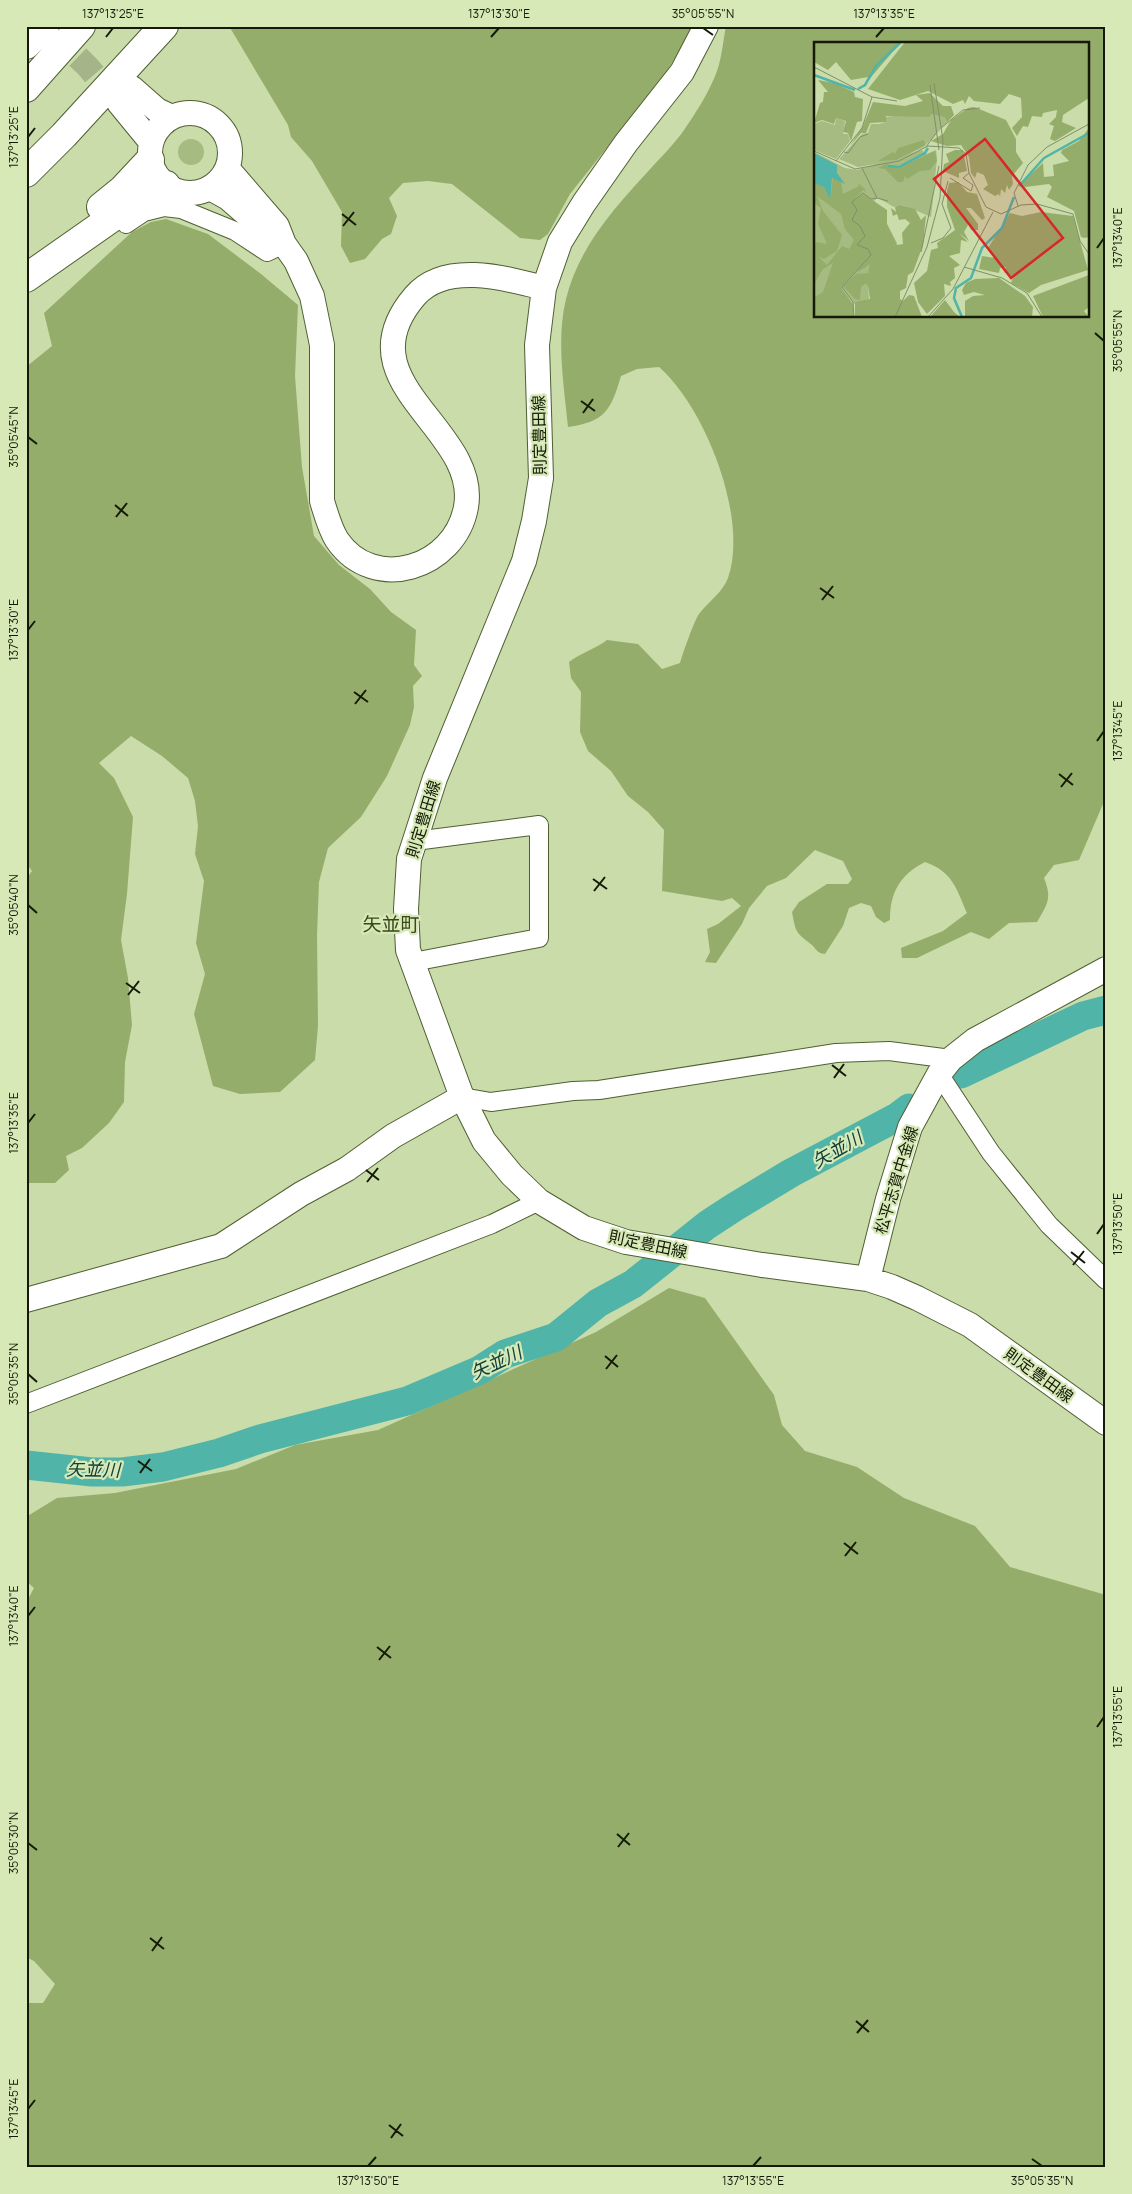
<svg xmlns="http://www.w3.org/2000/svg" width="1132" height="2194" font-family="Manrope,'Noto Sans JP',sans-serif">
<rect width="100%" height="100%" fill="#c9dcaa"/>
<path fill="#a6bb81" d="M178 152a13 13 0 1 1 26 0a13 13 0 1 1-26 0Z"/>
<path fill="#95ad6a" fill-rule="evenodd" d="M229 26H694L666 73 570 194 548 234 540 240 520 238 452 184 428 181 403 183 389 198 397 216 391 234 382 239 365 259 350 263 341 246 342 212 312 161 291 137 288 125Z
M726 26H1106V797L1079 860 1054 865 1044 878C1052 898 1048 903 1037 922L1009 923 989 939 971 932 917 958H902L901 948 943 931 967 913C956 888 953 872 925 862 900 875 890 892 890 920L884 923 876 917 871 906 861 903 849 908 843 926 825 954C817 953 817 950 812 945 796 932 796 934 792 912L799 902 827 884H848L852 879 843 861 815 850 786 878 767 886 749 908 742 924 716 963 705 962 710 952 707 929 718 924 741 906 732 898 722 901 662 891 664 830 648 812 628 796 611 771 588 751 580 732 581 692 571 678 569 662C581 653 595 649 607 640L638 644 662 669 680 663C683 653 694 621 699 614 708 602 723 592 728 578 749 518 705 407 659 367L637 369 621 376C611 410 605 422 568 427 564 386 556 340 566 299 579 246 616 206 652 167 662 156 673 145 682 133 695 114 709 93 717 71 722 57 723 41 726 26ZM816 44H1088V316H816Z
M166 219 208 234 261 274 298 305 295 376 302 467 314 536 339 565 370 589 391 612 416 630 414 665 422 676 413 686 414 707 410 725 387 776 361 817 328 848 319 882 317 935 318 1026 315 1060 280 1092 240 1094 213 1086 194 1014 205 974 196 943 204 881 195 854 198 826 195 801 188 778 162 756 131 736 99 763 114 778 133 817 127 894 121 940 128 978 132 1025 125 1062 124 1102 109 1123 82 1148 66 1156 69 1170 55 1183H26V879L32 871 26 863V367L52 346 44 313 132 232 151 222Z
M669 1288 705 1298 774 1395 782 1425 805 1451 857 1467 904 1498 975 1526 1010 1567 1106 1595V2168H26V2003H43L55 1984 34 1961 26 1957V1603L34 1588 26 1581V1517L57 1498 115 1493 236 1469 295 1445 378 1430 596 1332Z"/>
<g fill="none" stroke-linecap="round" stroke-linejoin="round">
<path stroke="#50b4a8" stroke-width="29" d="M961 1074 1083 1016 1106 1010
M26 1465 92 1472H122L163 1467 219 1453 260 1439 407 1401 480 1370 505 1354 556 1337 598 1303 633 1284 707 1225 733 1208 791 1173 897 1117 909 1108"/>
<path stroke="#a5b589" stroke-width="24" stroke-dasharray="24 12" stroke-linecap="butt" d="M52 32 87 66 118 102"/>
<g stroke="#4f5f32" stroke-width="20">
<path id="street" d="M126 224 144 212 164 207 181 209 235 231 267 252 284 244
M413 962 539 938V825L415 841
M939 1074 991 1153 1049 1225 1106 1280
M462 1097 491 1102 573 1091 599 1090 836 1053 889 1051 951 1059
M26 1404 492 1224 539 1201"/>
</g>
<g stroke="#4f5f32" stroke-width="26">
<path id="secondary" d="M706 26 682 72 626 143 584 203 560 242 544 288 537 345 541 478 534 521 524 561 435 778 409 859 406 909 408 950 462 1097 484 1141 512 1175 539 1201 584 1228 626 1242 762 1265 868 1279 892 1287 917 1298 970 1325 1106 1423
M132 88 157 110 172 117
M119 103 151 142
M150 153a40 40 0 1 1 80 0a40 40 0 1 1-80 0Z
M227 168 277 226 284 244 296 261 312 296 322 345V501C326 514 330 529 337 540 374 594 455 568 466 507 480 428 340 383 415 296 445 261 506 278 544 288
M210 188 228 198 266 231
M868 1279 888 1199 910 1127 939 1074 951 1059 975 1040 1106 969
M26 1300 221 1246 301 1194 347 1169 393 1136 462 1097"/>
</g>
<g stroke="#4f5f32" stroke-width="30">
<path id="highway" d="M26 45 45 26
M26 88 81 26
M26 173 64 135 164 26
M101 207 122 190 150 160
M26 278 133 203 166 185"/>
</g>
<use href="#street" stroke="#fff" stroke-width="18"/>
<use href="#secondary" stroke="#fff" stroke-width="24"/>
<use href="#highway" stroke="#fff" stroke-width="28"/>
</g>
<path fill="none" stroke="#141a07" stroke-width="2" d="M703 28 713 35M106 37 113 28M491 37 499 28M876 37 884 28M28 137 35 128M342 214 356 225M343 226 354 212M1097 248 1104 238M1095 333 1104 341M581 401 595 411M583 413 593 399M28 437 37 444M115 505 128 516M116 517 127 503M820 588 834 598M822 600 833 586M28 630 35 621M354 692 368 702M355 704 366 690M1097 741 1104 731M1059 774 1073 785M1061 787 1072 773M593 879 607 889M594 891 605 877M28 905 37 913M126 983 140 993M128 995 139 981M832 1065 846 1076M834 1078 844 1064M28 1123 35 1114M366 1170 379 1180M367 1182 378 1168M1097 1234 1104 1224M1071 1252 1085 1263M1073 1265 1084 1251M605 1356 618 1367M606 1369 617 1355M28 1374 37 1382M138 1461 152 1471M140 1473 150 1459M844 1543 858 1554M845 1556 856 1542M28 1616 35 1607M377 1647 391 1658M379 1660 390 1646M1097 1727 1104 1717M617 1834 630 1845M28 1843 37 1850M618 1847 629 1833M150 1938 164 1949M152 1951 162 1937M856 2021 869 2032M857 2033 868 2020M28 2109 35 2100M389 2125 403 2136M391 2138 401 2124M1032 2159 1042 2166M368 2166 376 2157M753 2166 761 2157"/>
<g text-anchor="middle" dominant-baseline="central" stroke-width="4.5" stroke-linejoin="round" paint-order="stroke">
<g font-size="16" fill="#141a07" stroke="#d6e9b7">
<text transform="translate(539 435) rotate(-91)">則定豊田線</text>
<text transform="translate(423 819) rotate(-73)">則定豊田線</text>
<text transform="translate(896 1180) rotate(-73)">松平志賀中金線</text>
<text transform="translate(648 1244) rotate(12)">則定豊田線</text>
<text transform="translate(1039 1375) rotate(36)">則定豊田線</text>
</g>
<g font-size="18" font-style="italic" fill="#13403b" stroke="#d6e9b7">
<text transform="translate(837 1149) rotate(-30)">矢並川</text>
<text transform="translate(496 1362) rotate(-25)">矢並川</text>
<text transform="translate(93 1469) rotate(1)">矢並川</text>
</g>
<g font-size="19" fill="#39471a" stroke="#d6e9b7">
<text x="391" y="924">矢並町</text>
</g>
</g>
<g transform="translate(814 42)">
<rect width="275" height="275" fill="#c9dcaa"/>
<path d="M115 69 137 76 110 105 81 119 44 125 25 117 48 92 54 91 57 82H65L72 80V75L88 73 114 75ZM22 76 31 79 29 92H34L36 99 22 117 0 108V82L8 79 21 83ZM108 108 112 112 122 108 123 117 117 175 89 163 80 165 64 156 60 159 73 169V182L83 201 73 218 58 232V241L54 244 55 258 40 262 28 246 0 262V110L31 126 43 128Z" fill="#a6bb81"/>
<path d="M0 0H87L52 41 54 35 37 38 22 20 14 28 0 20ZM91 0H275V56L249 73 248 80 262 86 241 99 236 97 240 84 235 82 242 75 243 68 229 71 228 75 218 74 214 85 209 84 203 94 198 86 208 75 207 56 195 52 186 62 160 59 155 54 151 62 149 58 139 62 114 49 86 58 54 47ZM4 38 20 41 40 50 41 55 49 57 48 79 43 80 37 99 34 91 29 90 32 79 22 76 20 82 8 78 0 81 6 61 9 60 10 50H14ZM116 51 129 64H137L140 73 133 80 131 75 118 72 115 75 72 74V80L56 81 52 91H47L36 104 49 84 59 60 91 64 109 59 102 53ZM160 65 192 78 202 97V110L209 121 198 134 199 142 195 148 193 143 191 151 187 147 186 155 185 152 181 154 169 147 174 143 170 133 163 130 161 136 157 131 155 115 147 103 133 104 117 99 129 92 137 78 154 66ZM275 86V195L271 196 267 195 260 169 233 155 238 145 235 142 211 145 207 141 229 121 230 135 240 134 239 123 255 119 247 111 248 108 265 99ZM110 98 111 103 82 118 64 119 79 110 81 112 84 106ZM141 108H149L153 129 145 131V136L129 129 130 122 135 120 132 112ZM121 109 123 119 116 128 106 129 93 137 91 134 89 140H84L71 127 64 126 72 122 86 125ZM19 135 27 140 29 152 45 144 44 141 51 147 52 150 49 148 39 159 49 152 73 168V182L83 203 89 202 88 191 96 181 91 177 85 178 83 172 79 174 77 166 82 170 81 165 87 163 101 167 107 178 112 173 109 203 99 230 94 233 92 246 86 249V257L89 259 95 253 100 254 108 275H41V260L56 257 54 244 52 241 47 245 46 258 41 257 29 244 42 232 54 231 56 222 43 231 47 224 27 245 39 262 40 275H0L1 255 9 250 19 221 9 227 0 242V204L2 200 13 202 4 182 7 166 0 161V141L10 145 16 158ZM3 154 27 172 31 187 40 198 35 207 28 204 13 223 5 215 10 217 23 209 28 193 9 169ZM144 140 153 150 163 152 171 176 168 178 157 166H152L164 182V188H157L151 175 154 183 150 190 155 199 145 191 154 200 147 198 146 211 135 214 146 223 140 226 141 236 136 240 137 244 130 242 131 254 113 272 104 260 100 241 113 229 117 208 124 206 123 201 141 188 133 165V149L135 141ZM227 170 259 174 274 228 227 243 215 251 197 241 199 235 190 230 192 225 186 226 185 231 165 227 168 214 181 216 174 206 196 171 208 174ZM275 233V265L270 269 275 275H229L219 254ZM185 236 211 254 219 265 218 275H151V259L159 254 171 253 160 250 150 253 148 248 152 241 161 237ZM131 258 140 270 146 275H116Z" fill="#95ad6a" fill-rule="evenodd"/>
<path d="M0 111 23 123V131L31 142 18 136 16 158 10 145 0 141Z" fill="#50b4a8"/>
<path fill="none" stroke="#50b4a8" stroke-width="2.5" d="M0 33 41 48M44 47 51 43 62 24 87 0M230 116 275 91M74 124 85 125 111 111 114 106M205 144 230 116M148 275 140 256 142 246 157 236 168 206 188 186 200 155"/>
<path fill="none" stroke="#818e69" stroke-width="1" d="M0 25 58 55 83 59M116 43 125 108M127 86 149 68 166 66M112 105 123 90M0 109 41 127 85 119 114 104 145 106 152 112 155 131 172 165 187 172 207 163 223 162 259 172 266 199 275 212M30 110 34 111 46 95 54 92M22 119 48 86 58 55M48 126 63 156 74 159M136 136 157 149 159 143 149 136 155 131M204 164 200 151 214 123 233 105 275 82M117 201 129 196 137 186 128 162 134 139M107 210 125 124M150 225 188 236 213 251 228 275M40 275 39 260 28 245 57 213 54 207 43 203 51 194 46 184 38 178 43 168 38 160 49 151 57 157 63 156M81 275 113 205 126 156 129 98 120 41M114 275 139 247 179 170"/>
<path fill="#d62828" fill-opacity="0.15" stroke="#d62828" stroke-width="2.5" d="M171 97 249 196 197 236 120 137Z"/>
<rect width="275" height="275" fill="none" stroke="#141a07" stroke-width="2.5"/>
</g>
<rect width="1132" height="2194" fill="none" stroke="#d6e9b7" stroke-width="55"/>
<rect x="28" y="28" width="1076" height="2138" fill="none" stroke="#141a07" stroke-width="2"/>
<g font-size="12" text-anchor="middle" fill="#141a07">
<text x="113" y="18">137°13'25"E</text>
<text x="499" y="18">137°13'30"E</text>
<text x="703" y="18">35°05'55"N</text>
<text x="884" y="18">137°13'35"E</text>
<text transform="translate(14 137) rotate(-90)" y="4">137°13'25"E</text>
<text transform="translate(1118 238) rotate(-90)" y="4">137°13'40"E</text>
<text transform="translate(1118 341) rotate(-90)" y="4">35°05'55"N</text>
<text transform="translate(14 437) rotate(-90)" y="4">35°05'45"N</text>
<text transform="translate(14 630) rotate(-90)" y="4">137°13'30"E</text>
<text transform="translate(1118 731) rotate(-90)" y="4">137°13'45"E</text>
<text transform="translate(14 905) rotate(-90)" y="4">35°05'40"N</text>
<text transform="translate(14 1123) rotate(-90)" y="4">137°13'35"E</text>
<text transform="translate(1118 1224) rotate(-90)" y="4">137°13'50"E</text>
<text transform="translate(14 1374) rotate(-90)" y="4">35°05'35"N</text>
<text transform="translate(14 1616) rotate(-90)" y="4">137°13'40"E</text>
<text transform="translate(1118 1717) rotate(-90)" y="4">137°13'55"E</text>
<text transform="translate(14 1843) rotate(-90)" y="4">35°05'30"N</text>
<text transform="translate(14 2109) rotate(-90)" y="4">137°13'45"E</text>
<text x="368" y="2185">137°13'50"E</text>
<text x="753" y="2185">137°13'55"E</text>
<text x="1042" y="2185">35°05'35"N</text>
</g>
</svg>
